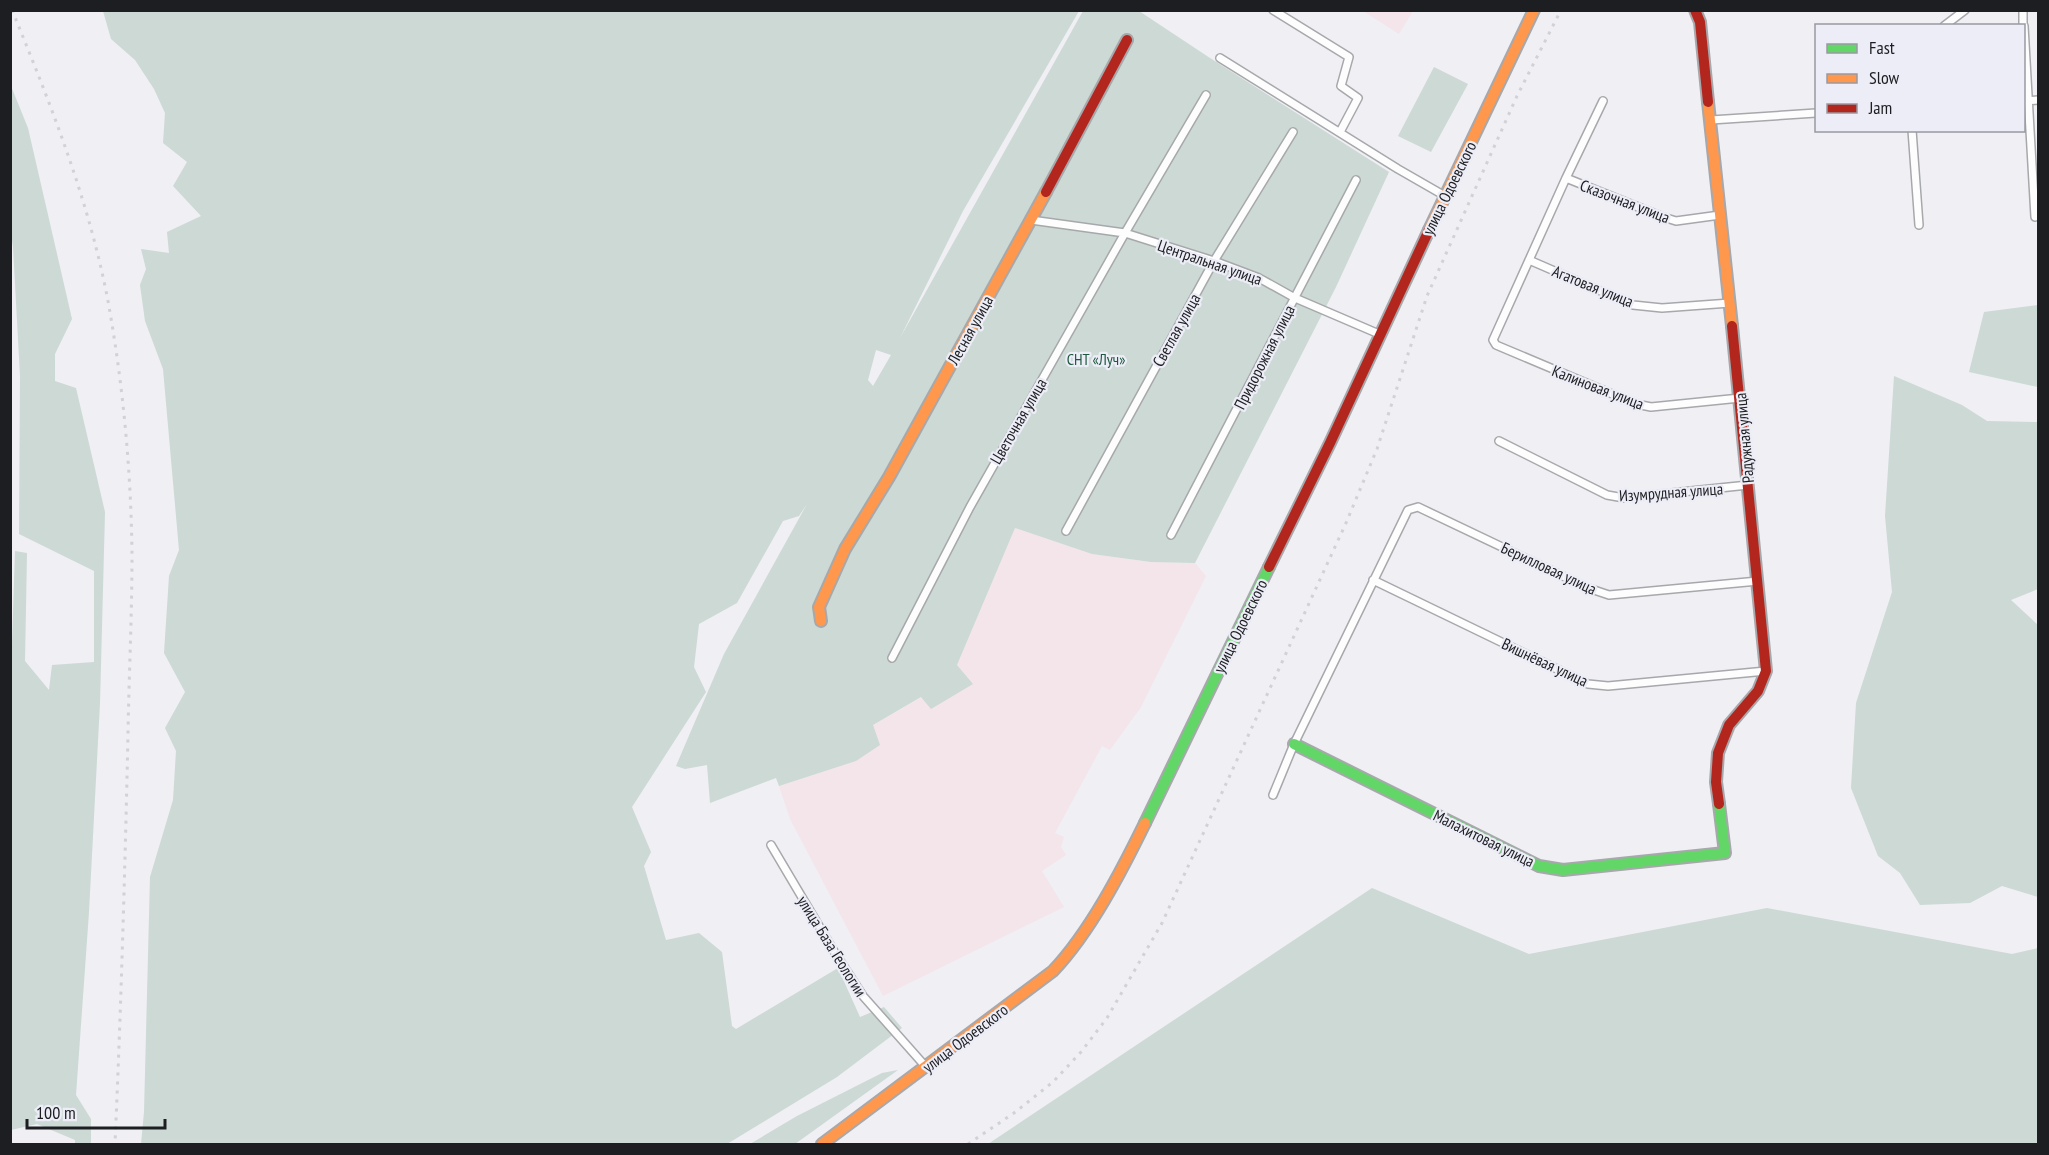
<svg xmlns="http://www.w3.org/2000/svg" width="2049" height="1155" font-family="'PT Sans Narrow',sans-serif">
<rect width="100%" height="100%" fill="#efeff4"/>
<path fill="#f3e5ea" d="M1363 11H1413L1399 34Z
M1015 528 1092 554 1151 562 1195 563 1206 576 1141 707 1110 750 1102 746 1055 833 1064 837 1061 847 1066 855 1042 871 1064 907 883 996 790 819 779 786 856 761 873 725 922 697 973 684 957 665Z"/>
<path fill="#ccd9d4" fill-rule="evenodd" d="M103 11H1079L963 211 900 338 1083 11H1139L1210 58 1389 172 1336 287 1195 563 1151 562 1092 554 1015 528 957 665 973 684 931 709 921 697 873 725 880 745 856 761 779 786 776 778 710 803 707 765 685 769 676 766 724 654 807 504 799 516 783 521 737 603 699 624 694 667 706 692 632 807 651 852 644 866 666 940 699 933 722 952 732 1026 736 1029 838 968 860 1017 884 1007 902 1028 837 1077 727 1144H141L144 1112 150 877 173 800 176 751 165 728 185 692 164 653 169 576 179 550 163 369 145 321 140 285 146 269 141 249 169 253 167 232 201 216 173 186 187 162 163 143 165 113 154 89 135 60 111 39ZM876 350 891 355 873 386 868 380Z
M1434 67 1468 84 1431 152 1398 136Z
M11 86 28 128 72 319 55 354V381L76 388 105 512 100 703 89 912 76 1095 91 1119V1144H75V1140L37 1124 11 1130 10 705 15 551 27 553 25 661 49 690 52 665 94 662V571L19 534 20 376 13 247 10 227Z
M2038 305V387L1969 372 1984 312Z
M1894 376 1962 405 1987 421 2038 422V589L2011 600 2038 625V897L2002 886 1970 903 1920 905 1900 873 1878 856 1851 788 1856 703 1892 592 1885 516Z
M1372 888 1529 954 1767 908 2012 954 2038 948V1144H988Z
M898 1070 795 1144H750L797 1116 882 1073Z"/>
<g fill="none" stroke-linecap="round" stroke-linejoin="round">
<g stroke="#a7a8ab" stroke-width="10">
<path id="street" d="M1273 10 1349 57 1341 86 1358 98 1340 132
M2023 10V26
M1944 26 1965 10
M2024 26 2035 217
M1220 58 1398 169 1445 196
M1603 101 1566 178 1493 340 1496 345 1636 404 1651 407 1740 398
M2026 101 2038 100
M1711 120 1816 113
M1912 130 1919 225
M1566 178 1663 217 1676 221 1720 215
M1031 220 1125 233 1214 261 1259 278 1295 298 1379 334
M1529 260 1633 305 1662 308 1730 303
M1499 441 1607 495 1624 498 1748 485
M1066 531 1214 261 1293 132
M1171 535 1356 180
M1373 580 1588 684 1608 686 1766 671
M892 658 970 507 1125 233 1206 95
M1273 795 1294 744 1408 510 1418 507 1588 588 1609 595 1758 581
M771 845 835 953 863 996 926 1067"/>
</g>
<g stroke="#a7a8ab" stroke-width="14">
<path id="fast" d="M1294 744 1539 866 1563 870 1725 853 1719 804
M1145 823 1269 567"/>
</g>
<g stroke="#a7a8ab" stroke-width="14">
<path id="slow" d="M1708 102 1732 326
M1429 230 1534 10
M821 621 819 607 845 549 889 477 1046 192
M822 1144 1053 971C1090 932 1121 872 1145 823"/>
</g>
<g stroke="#a7a8ab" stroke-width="14">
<path id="jam" d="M1695 10 1700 22 1708 102
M1046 192 1127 40
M1269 567 1330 443 1429 230
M1719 804 1716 782 1718 753 1729 725 1758 691 1766 671 1732 326"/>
</g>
<use href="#street" stroke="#fdfdfd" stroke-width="7"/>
<use href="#fast" stroke="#63d668" stroke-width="10"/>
<use href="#slow" stroke="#ff974d" stroke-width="10"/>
<use href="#jam" stroke="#b3261e" stroke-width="10"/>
<path stroke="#d1d2d4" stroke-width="3" stroke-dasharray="3 6" stroke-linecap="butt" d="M12 10C51 105 89 201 108 301 123 384 131 470 132 554 132 614 129 674 128 734 125 871 121 1008 115 1144
M968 1144 1014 1113 1053 1082 1081 1052 1107 1018 1162 923 1346 523 1377 449 1427 296 1517 96 1561 10"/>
</g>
<g text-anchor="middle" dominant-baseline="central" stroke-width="4.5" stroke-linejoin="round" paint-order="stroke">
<g font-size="16" fill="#1d1e21" stroke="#ecedf7">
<text transform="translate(1449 188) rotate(-64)">улица Одоевского</text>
<text transform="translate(1625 201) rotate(21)">Сказочная улица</text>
<text transform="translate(1210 262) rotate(19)">Центральная улица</text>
<text transform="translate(1593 286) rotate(22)">Агатовая улица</text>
<text transform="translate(970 330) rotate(-61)">Лесная улица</text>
<text transform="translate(1176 330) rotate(-61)">Светлая улица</text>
<text transform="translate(1264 357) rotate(-63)">Придорожная улица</text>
<text transform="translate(1598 387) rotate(21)">Калиновая улица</text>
<text transform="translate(1018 421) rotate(-60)">Цветочная улица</text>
<text transform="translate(1744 438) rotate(-95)">Радужная улица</text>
<text transform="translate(1671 492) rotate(-4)">Изумрудная улица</text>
<text transform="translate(1549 568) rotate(25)">Берилловая улица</text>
<text transform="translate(1240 626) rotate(-64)">улица Одоевского</text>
<text transform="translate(1545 662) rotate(25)">Вишнёвая улица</text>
<text transform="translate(1484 838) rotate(26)">Малахитовая улица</text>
<text transform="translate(832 946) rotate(58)">улица База Геологии</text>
<text transform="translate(965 1038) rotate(-37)">улица Одоевского</text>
</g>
<g font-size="16" fill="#1e593f" stroke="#ecedf7">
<text x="1096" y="359">СНТ «Луч»</text>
</g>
</g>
<rect width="2049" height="1155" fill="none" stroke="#1d1e21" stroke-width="24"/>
<rect x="1815" y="24" width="210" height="108" fill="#ecedf7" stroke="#999aa1" stroke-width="1.5"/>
<rect x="1827" y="44" width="30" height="9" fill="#63d668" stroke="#999aa1" stroke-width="1.5"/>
<text x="1869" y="54" font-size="18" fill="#1d1e21">Fast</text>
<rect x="1827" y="74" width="30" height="9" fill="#ff974d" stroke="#999aa1" stroke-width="1.5"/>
<text x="1869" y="84" font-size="18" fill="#1d1e21">Slow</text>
<rect x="1827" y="104" width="30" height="9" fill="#b3261e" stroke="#999aa1" stroke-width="1.5"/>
<text x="1869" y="114" font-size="18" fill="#1d1e21">Jam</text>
<path d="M27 1119v9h138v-9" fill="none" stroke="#1d1e21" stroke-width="3"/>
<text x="36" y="1119" font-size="18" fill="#1d1e21" stroke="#ecedf7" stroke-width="4.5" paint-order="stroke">100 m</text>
</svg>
